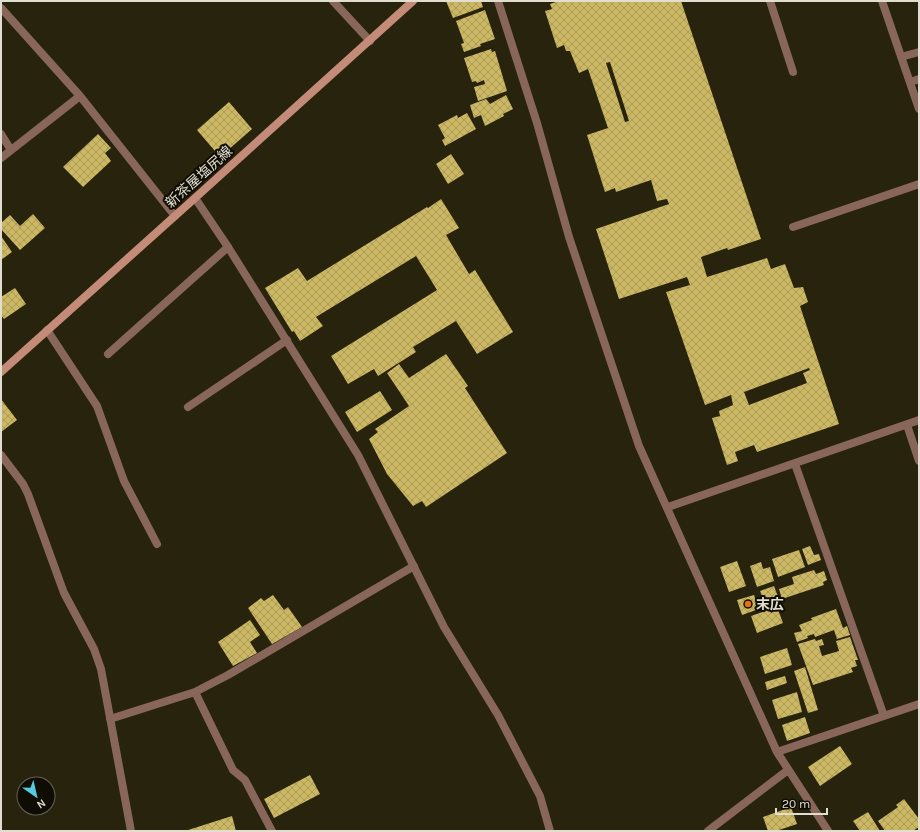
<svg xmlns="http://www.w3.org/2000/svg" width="920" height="832" font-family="Karla,'Noto Sans JP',sans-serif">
<defs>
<pattern id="building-cross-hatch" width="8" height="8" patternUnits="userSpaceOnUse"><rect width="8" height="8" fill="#ccb863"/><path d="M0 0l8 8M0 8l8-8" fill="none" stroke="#aa9b5a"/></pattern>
</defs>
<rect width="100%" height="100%" fill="#28230c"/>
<path fill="url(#building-cross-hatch)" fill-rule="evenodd" d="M446 1H481L483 7 453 18Z
M559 1H681L761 239 728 250 727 248 701 257 707 277 767 258 771 269 785 264 794 288 803 287 808 302 800 306 839 424 757 452 754 445 735 452 738 461 727 465 712 418 720 416 719 411 733 405 731 395 705 405 666 292 690 285 687 277 619 299 596 229 669 204 667 199 657 201 651 180 616 192 615 188 605 192 587 135 608 128 588 69 579 73 570 51H566L564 45 557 48 545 11 552 9 550 4ZM610 62 629 121 625 122 606 63ZM809 368 810 370 803 373 807 383 749 405 744 392Z
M485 10 495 39 480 44 481 46 464 52 461 44 464 43 456 21Z
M491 49 492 52 495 51 507 91 478 101 474 87 485 84 484 80 477 83 476 81 472 82 464 58Z
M506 95 513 109 503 114 504 116 485 126 481 115 474 118 470 105 486 99 490 104Z
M229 102 252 129 220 157 197 130Z
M467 113 476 129 445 146 442 140 445 138 438 125 457 115 458 118Z
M98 134 111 148 105 153 111 161 83 187 63 167Z
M451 154 464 174 448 184 436 164Z
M441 199 459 228 446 235 469 274 475 270 513 332 477 354 456 321 413 347 416 352 378 376 374 369 348 384 331 356 437 290 416 256 316 317 323 326 300 341 294 331 292 332 265 288 298 268 307 281 427 207 428 208Z
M33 214 45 228 20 250 1 229V223L10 215 20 226Z
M1 236 12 252 1 260Z
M15 288 26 304 4 319 1 315V297Z
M446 354 468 386 465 388 507 453 426 507 422 501 413 506 387 474 369 439 378 432 375 429 409 406 387 373 399 364 409 378Z
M380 391 392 410 357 432 345 412Z
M1 399 17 420 1 432Z
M810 546 814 555 819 554 821 560 808 565 802 549Z
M799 550 805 567 778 577 772 559Z
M737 561 746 586 729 592 720 567Z
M761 562 763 569 770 567 774 581 757 587 750 566Z
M814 570 816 574 824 571 827 580 823 582 824 585 782 599 779 589 794 584 792 577Z
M774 586 780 602 766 607 760 591Z
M273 595 284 610 288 607 302 627 272 644 248 608 261 598 264 601Z
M754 595 759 609 742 615 737 600Z
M777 607 783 623 757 633 751 616Z
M836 609 843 628 847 626 850 635 837 639 834 630 815 637 814 634 807 636 808 638 797 642 794 633 802 631 799 625 812 620 811 618Z
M250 620 260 635 250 642 257 653 233 666 218 642Z
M850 637 858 660H855L857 666 851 668 853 672 813 685 798 644 815 639 816 641 822 639 824 645 819 646 822 656 839 651 836 641Z
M787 648 792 665 765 674 760 657Z
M805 667 818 710 808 713 794 671Z
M785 676 787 683 767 690 765 682Z
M797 692 802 712 778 719 772 700Z
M805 717 810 733 787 741 782 725Z
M840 746 852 764 820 786 808 767Z
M310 775 320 794 274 818 264 799Z
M904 799 919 819V827L913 831H885L878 821 898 807 896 805Z
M791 807 797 824 776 831H768L763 817Z
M868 812 880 831H860L853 821Z
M232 816 236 831H185Z"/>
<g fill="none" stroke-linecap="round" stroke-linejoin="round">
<path stroke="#88665a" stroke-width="8" d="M108 354 228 247"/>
<path stroke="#88665a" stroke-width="8" d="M333 1 370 41
M498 1 537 123 569 237 639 446 777 752 828 831
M770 1 793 72
M882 1 919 109
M1 8 80 96 175 216
M901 57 919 52
M910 82 919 79
M1 134 11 150
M1 158 80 96
M195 198 228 247 358 455 444 627 498 715 540 796 550 831
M793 227 919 184
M47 330 97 406 124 481 157 544
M188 407 287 340
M907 425 919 461
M1 455 23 484 28 494 64 593 94 649 101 669 131 831
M795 464 884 716
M668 507 919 420
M195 692 233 770 245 780 272 831
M110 719 195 692 228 675 414 566
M777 752 919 704
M708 831 788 770"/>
<path stroke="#c38b78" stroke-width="8" d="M1 372 195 198 413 1"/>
</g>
<circle fill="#e8710a" stroke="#0f0c04" stroke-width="1.5" cx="748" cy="604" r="4"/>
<g text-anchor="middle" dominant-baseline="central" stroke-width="4" stroke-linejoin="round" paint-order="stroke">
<g font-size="14" fill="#e1ded0" stroke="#0f0c04">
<text transform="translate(199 177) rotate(-42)">新茶屋塩尻線</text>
</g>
<g font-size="14" font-weight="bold" fill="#e1ded0" stroke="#0f0c04" text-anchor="start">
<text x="756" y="604">末広</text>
</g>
</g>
<rect width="920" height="832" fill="none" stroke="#e1ded0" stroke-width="4"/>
<g transform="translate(36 796) rotate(146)"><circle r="19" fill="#0f0c04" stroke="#636056"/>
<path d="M0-3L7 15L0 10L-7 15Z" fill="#55cae0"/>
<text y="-6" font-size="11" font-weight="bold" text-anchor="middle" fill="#e1ded0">N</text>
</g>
<path d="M776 808v6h51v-6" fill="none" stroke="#e1ded0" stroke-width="2"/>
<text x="782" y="808" font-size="12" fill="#e1ded0" stroke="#0f0c04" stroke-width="3" paint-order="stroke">20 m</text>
</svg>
